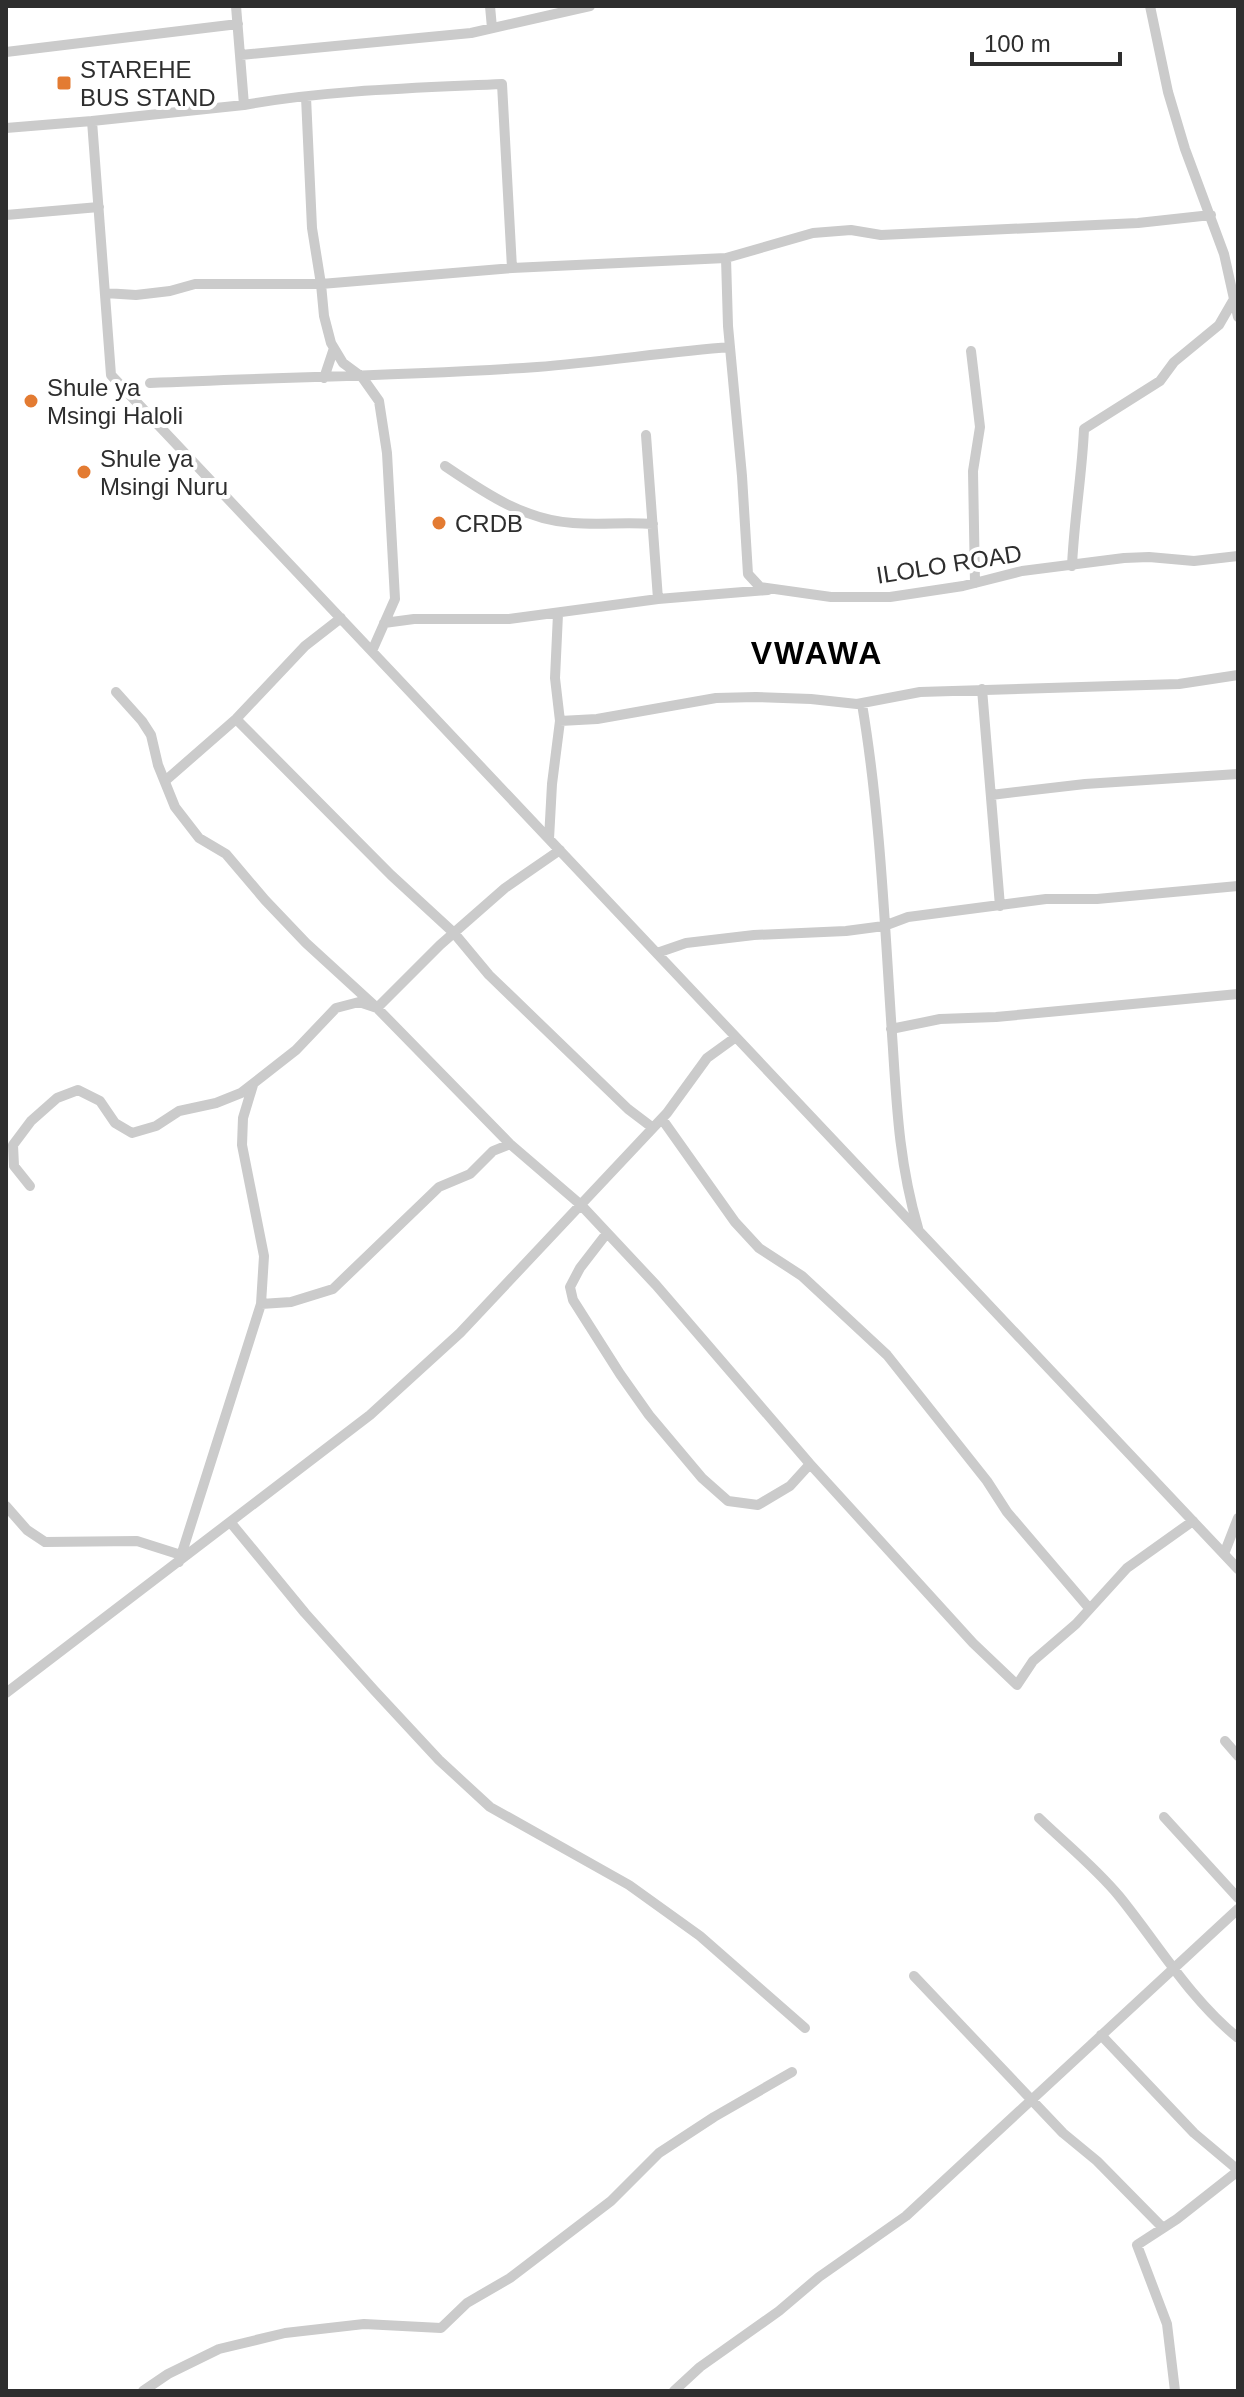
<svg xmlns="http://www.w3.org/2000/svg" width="1244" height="2397" font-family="Arial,sans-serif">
<rect width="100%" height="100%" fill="#fff"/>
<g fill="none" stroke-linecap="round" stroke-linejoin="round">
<path stroke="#cbcbcb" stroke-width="10" d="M236 6 244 105C328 90 416 88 502 84L512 268 321 284 312 228 306 97
M490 6 492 28
M1150 6 1168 92 1185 149 1224 254 1238 317
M6 52 238 24
M241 55 471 33 590 6
M92 121 244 105
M6 128 92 121 111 375 1238 1569
M6 215 99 207
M726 258 728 326 742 476 748 574 760 587 831 597H890L963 586 1022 571 1124 558 1149 557 1194 561 1238 556
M512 268 726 258 813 233 851 230 881 235 1138 223 1211 215
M105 293 136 295 170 291 195 284H321L324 316 331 343 343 363 362 377 379 401 387 453 395 599 372 651
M971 351 980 427 973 471 975 583
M324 378 334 348
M150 383C279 377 408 376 537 367 602 362 666 352 730 347
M646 435 658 599
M445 466C485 493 524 520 573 523 600 525 626 522 653 524
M1072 566C1074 520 1082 475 1084 429L1160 381 1174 362 1219 325 1234 299
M384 623 414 619H509L658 599 768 590
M982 689 1000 906
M116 692 142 721 151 735 158 765 175 807 199 838 226 854 265 900 306 943 377 1008 510 1144 581 1205 656 1285 810 1464 973 1643 1017 1685 1033 1661 1076 1624 1127 1568 1193 1521
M862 704C881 817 885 934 893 1049 897 1113 900 1166 918 1228
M236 719 391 875 454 933 489 975 628 1109 653 1128
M560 721 597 719 716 698 756 697 811 699 857 704 920 692 1179 684 1238 675
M165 781 236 719 305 646 341 618
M991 795 1085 784 1238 774
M549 839 552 784 560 721 555 678 558 614
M657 953 686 943 754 935 846 931 884 926 908 917 1046 899H1097L1238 886
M891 1029 940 1019 996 1017 1238 994
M662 1119 735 1222 759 1248 802 1276 887 1355 987 1481 1007 1512 1089 1608
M30 1186 14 1166 13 1145 31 1121 57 1098 78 1090 100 1101 115 1123 132 1133 156 1126 179 1111 216 1103 241 1093 296 1050 336 1008 359 1002 377 1008 440 945 505 888 560 850
M607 1233 580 1268 570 1287 573 1300 620 1374 649 1415 702 1478 728 1501 758 1505 790 1486 810 1464
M261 1304 291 1302 333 1289 439 1187 470 1174 493 1151 510 1144
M6 1506 27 1530 45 1542 137 1541 181 1555
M231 1523 305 1613 374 1690 439 1760 490 1807 629 1885 700 1936 805 2028
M1224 1554 1238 1518
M179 1562 261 1304 264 1256 242 1145 243 1118 253 1085
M6 1693 370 1415 460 1333 667 1113 707 1058 736 1037
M1225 1741 1238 1756
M1164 1817 1238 1898
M1039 1818C1065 1843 1096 1868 1119 1896 1158 1944 1189 1998 1238 2038
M914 1976 1063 2133 1097 2161 1163 2228
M1101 2035 1194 2133 1238 2170
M143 2391 168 2374 219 2349 285 2333 364 2324 441 2328 467 2303 510 2278 611 2201 659 2153 714 2117 792 2072
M674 2391 700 2367 779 2311 819 2277 906 2216 1238 1909
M1175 2391 1167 2324 1137 2245 1177 2219 1238 2171"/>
</g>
<g fill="#e37b32" stroke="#fff" stroke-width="3">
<rect x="56" y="75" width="16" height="16" rx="4"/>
<circle cx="31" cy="401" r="8"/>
<circle cx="84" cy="472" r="8"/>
<circle cx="439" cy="523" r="8"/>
</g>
<g text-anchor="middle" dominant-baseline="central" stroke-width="8" stroke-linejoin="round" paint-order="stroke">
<g font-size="24" fill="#2e2e2e" stroke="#fff" text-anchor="start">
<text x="80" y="69">STAREHE<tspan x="80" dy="28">BUS STAND</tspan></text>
<text x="47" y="387">Shule ya<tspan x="47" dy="28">Msingi Haloli</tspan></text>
<text x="100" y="458">Shule ya<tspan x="100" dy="28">Msingi Nuru</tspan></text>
<text x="455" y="523">CRDB</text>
</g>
<g font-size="24" fill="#2e2e2e" stroke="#fff">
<text transform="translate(949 564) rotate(-9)">ILOLO ROAD</text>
</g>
<g font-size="32" font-weight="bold" letter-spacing="2" fill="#000" stroke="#fff">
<text x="817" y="653">VWAWA</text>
</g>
</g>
<rect width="1244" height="2397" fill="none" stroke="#2e2e2e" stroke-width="16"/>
<path d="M972 52v12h148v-12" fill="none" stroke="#2e2e2e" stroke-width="4"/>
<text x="984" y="52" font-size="24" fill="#2e2e2e" stroke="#ffffff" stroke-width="6" paint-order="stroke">100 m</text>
</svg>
